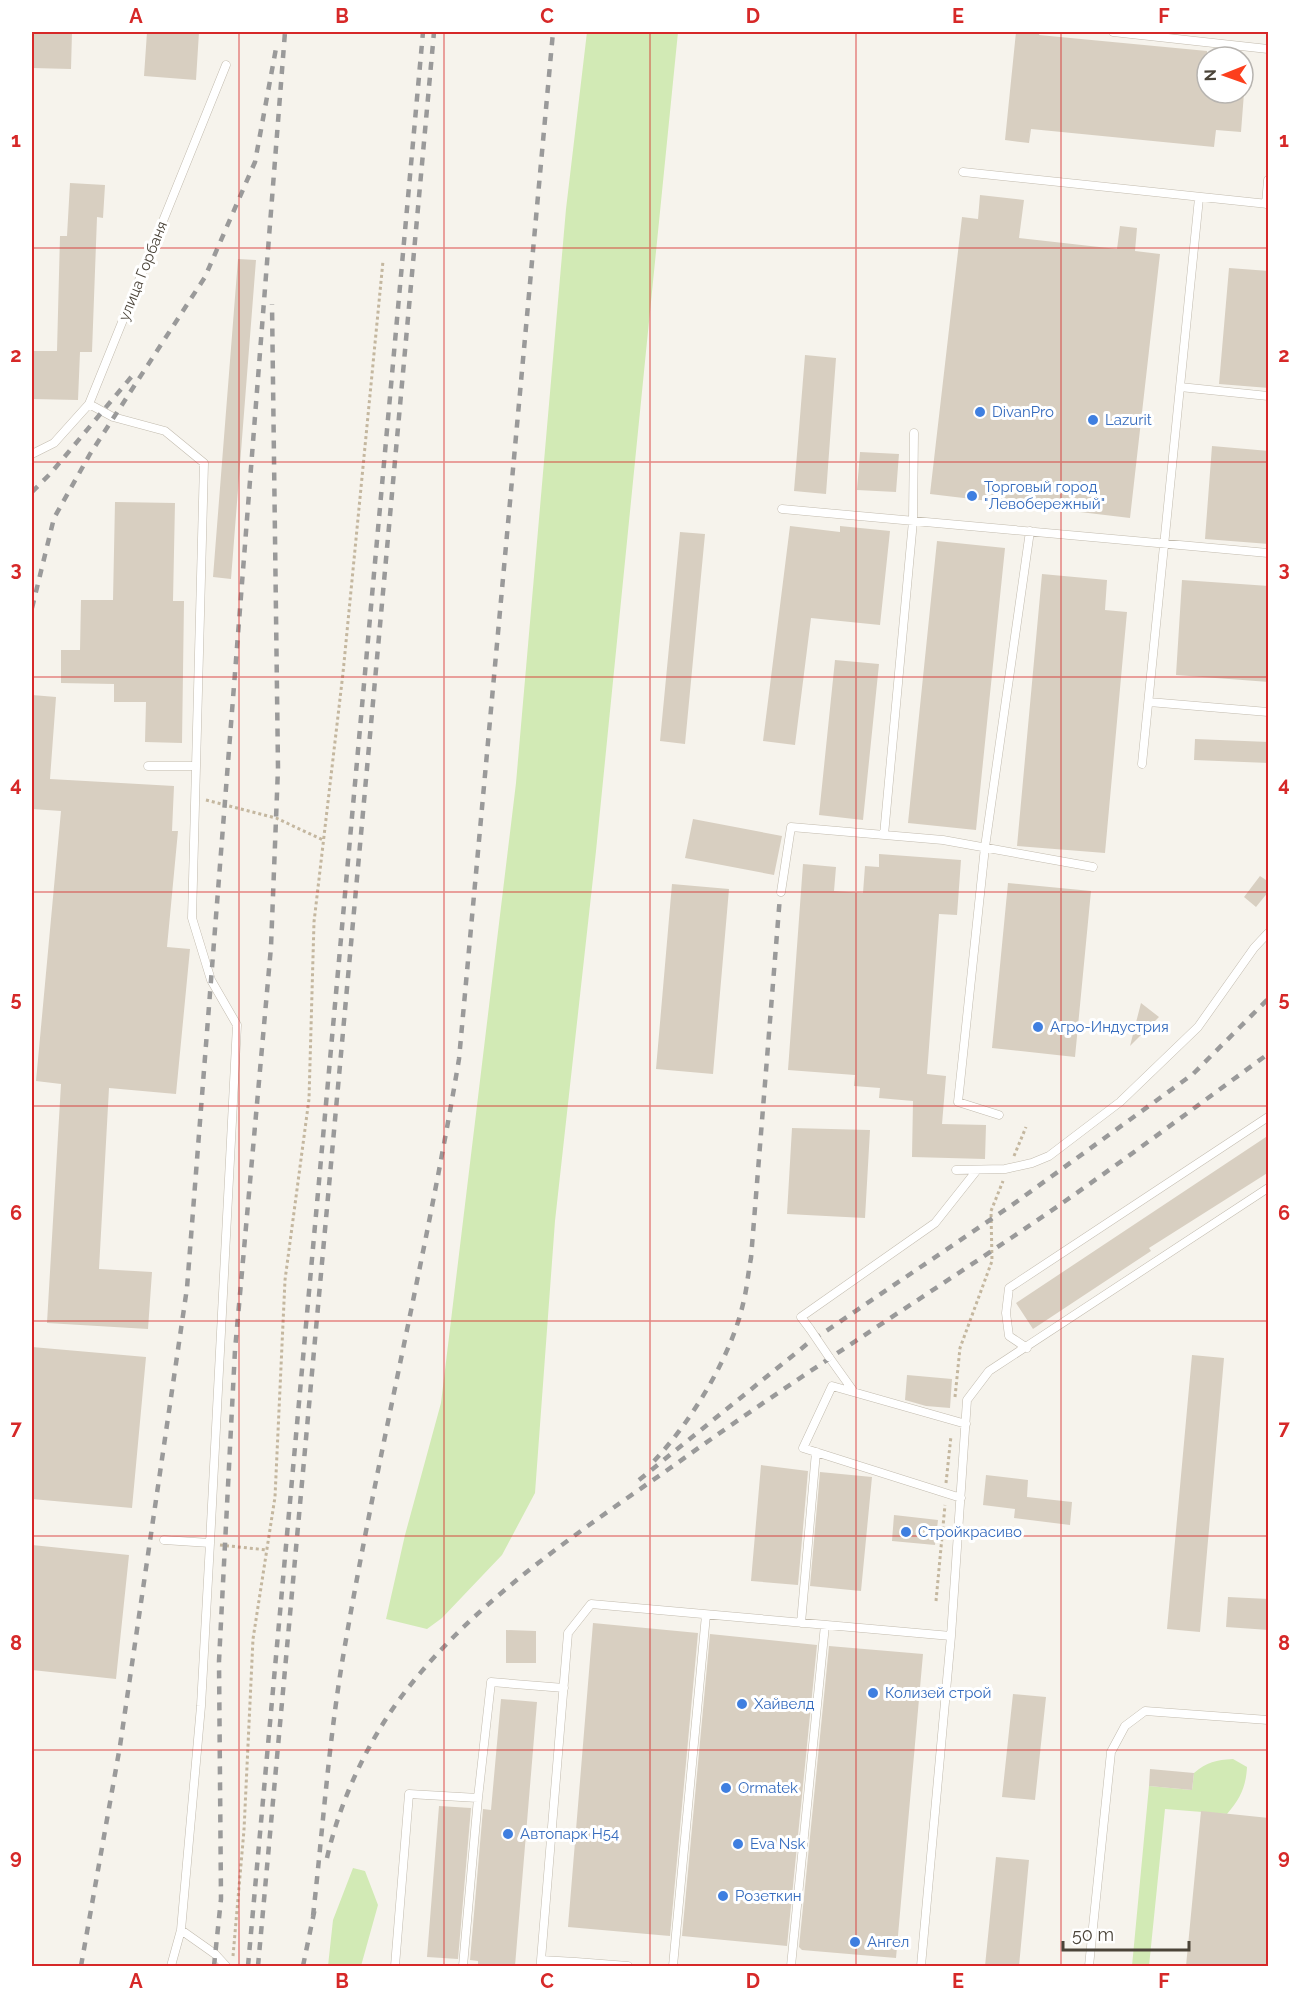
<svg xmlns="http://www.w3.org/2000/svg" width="1300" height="1998" font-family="Raleway,sans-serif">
<rect width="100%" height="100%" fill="#f6f3ec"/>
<path fill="#d2eab5" d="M587 32H678L596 851 555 1221 535 1493 502 1555 442 1618 427 1629 386 1619 405 1535 441 1403 516 783 566 209Z
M1233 1759 1247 1767C1246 1787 1240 1799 1227 1814L1165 1809 1149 1966H1132L1149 1786 1192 1790 1194 1773C1207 1762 1216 1760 1233 1759Z
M353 1868 365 1871 378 1905 361 1966H328L333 1920Z"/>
<path fill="#d8cfc1" d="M32 32H72L71 69 32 68Z
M147 32H199L196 80 144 76Z
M1016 32H1040L1039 35 1207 51V93H1244L1241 132 1216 130 1214 147 1031 129 1029 143 1005 140Z
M70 183 105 185 103 218 97 217 92 352H80L78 400 32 399 34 351H57L60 236H67Z
M980 195 1024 200 1019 238 1117 249 1120 226 1137 228 1135 251 1160 254 1130 518 930 494 962 217 978 219Z
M238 259 256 260 231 579 213 577Z
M1229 268 1269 271V388L1219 384Z
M805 355 836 358 826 494 794 491Z
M1212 446 1269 451V544L1205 539Z
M860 452 899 454 896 492 857 490Z
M115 502 175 503 173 601H184L182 743 145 742 146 702H114V684L61 683V650H80L81 600H113Z
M790 526 840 532V526L890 531 880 625 811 618 795 745 763 741Z
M680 532 705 534 685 744 660 741Z
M937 541 1005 548 976 830 908 823Z
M1042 574 1107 580 1105 610 1127 612 1105 853 1017 846Z
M1182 580 1269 586V682L1176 675Z
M835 660 879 664 863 820 819 815Z
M32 695 56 697 50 779 174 786 172 831H178L167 947 190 949 176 1094 109 1088 99 1269 152 1272 148 1329 47 1323 61 1084 36 1081 61 811 32 809Z
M1195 739 1269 742V763L1194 760Z
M693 819 782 836 774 875 685 858Z
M879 854 961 860 957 915 939 914 927 1074 946 1076 942 1124 986 1125 985 1159 912 1157 913 1101 879 1098 880 1088 854 1086 855 1075 788 1070 803 864 836 867 834 891 863 893 865 866 879 867Z
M1260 876 1269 882V891L1256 907 1244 897Z
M1008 883 1091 891 1075 1057 992 1048Z
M672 884 729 889 713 1074 656 1069Z
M1141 1003 1159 1017 1130 1046Z
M792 1128 870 1130 865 1218 787 1214Z
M1269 1135V1172L1149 1248 1151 1251 1033 1329 1016 1303Z
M32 1347 146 1357 132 1508 32 1499Z
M1192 1355 1224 1358 1200 1632 1167 1629Z
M907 1375 952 1379 950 1408 926 1406 905 1400Z
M761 1465 808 1471 798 1585 751 1581Z
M820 1472 872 1477 861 1591 810 1586Z
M986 1475 1028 1480 1027 1497 1072 1502 1070 1525 1014 1518 1015 1509 983 1505Z
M894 1515 938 1520 935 1545 892 1541Z
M32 1545 129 1555 116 1679 32 1670Z
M1228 1597 1269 1599V1630L1226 1627Z
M593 1623 698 1633 670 1936 568 1927Z
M506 1630 536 1631V1663H506Z
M710 1634 817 1645 787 1946 682 1936Z
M829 1646 923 1654 896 1958 802 1950 799 1947Z
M1013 1694 1046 1697 1035 1800 1002 1797Z
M501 1699 537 1702 515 1966H478V1961L470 1960 483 1809 491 1810Z
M1150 1769 1194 1773 1192 1790 1149 1786Z
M439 1806 471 1808 458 1959 427 1957Z
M1201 1811 1269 1818 1267 1966H1186Z
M996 1857 1029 1860 1019 1966H985Z"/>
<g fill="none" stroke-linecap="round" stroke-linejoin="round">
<g stroke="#c2bbae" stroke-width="9">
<path id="service" d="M1113 32 1268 49
M963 172 1268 204
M1266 204 1268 180
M1180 387 1268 396
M89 404 113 417 165 431 204 463 192 918 211 980 237 1025 210 1543 164 1540
M32 454 54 443 89 404 226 65
M782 509 1268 553
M1149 702 1268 712
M1142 764 1199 198
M148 766H196
M884 835 913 521 914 433
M781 892 791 827 943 840 1093 867
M999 1115 958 1102 985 847 1030 531
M956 1170 1005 1169 1032 1163 1049 1156 1120 1102 1198 1027 1254 948 1268 933
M810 1329 801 1317 935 1223 977 1170
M1027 1348 1009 1336 1006 1313 1009 1288 1268 1117
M829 1357 854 1392
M961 1498 803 1448 832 1386 966 1424
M801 1623 816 1452
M478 1798 491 1682 564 1688
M181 1930 215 1954 226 1966
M541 1960 568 1633 591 1604 951 1636
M171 1966 181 1930 201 1706 210 1543
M395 1966 409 1794 478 1798 463 1966
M541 1966V1960L576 1962
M575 1966 576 1962 628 1966
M673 1966 706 1615
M791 1966 825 1625
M921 1966 951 1636 967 1400 989 1371 1268 1188
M1089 1966 1111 1752 1125 1726 1145 1711 1268 1720"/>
</g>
<path stroke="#c4b79f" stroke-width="3" stroke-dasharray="3 3" stroke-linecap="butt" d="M206 800 276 818 323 840
M1014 1156 1026 1127
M955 1397 960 1348 992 1261 991 1211 1003 1181
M946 1483 951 1436
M220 1545 267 1550
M936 1601 945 1505
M233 1956 244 1830 253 1639 275 1497 285 1280 309 1099 314 922 343 673 383 261"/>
<use href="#service" stroke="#fff" stroke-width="8"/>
<path stroke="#9a9a9a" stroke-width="4.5" stroke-dasharray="8 8" stroke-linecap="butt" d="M32 492 51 473 132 376
M32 608 54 518 90 454 205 277 255 162 277 43
M654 1461C691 1422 731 1357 743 1304 747 1289 748 1273 751 1258L780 896
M639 1480 807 1344 1012 1205 1193 1074 1268 999
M327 1858C341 1796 372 1732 412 1683 488 1589 593 1523 690 1454 795 1379 904 1310 1011 1238 1098 1180 1183 1116 1268 1054
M313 1916C323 1827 329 1738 344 1651 378 1452 426 1257 459 1059L553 32
M81 1966 120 1746 187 1288 285 32
M214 1966 221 1899 219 1661 235 1350 271 947 278 768 272 304
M248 1966 423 32
M258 1966 434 32
M303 1966 315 1908"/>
<g stroke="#c2bbae" stroke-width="9" stroke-linecap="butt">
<path id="service-bridge" d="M810 1329 829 1357"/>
</g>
<use href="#service-bridge" stroke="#fff" stroke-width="8"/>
</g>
<path fill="none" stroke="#d62828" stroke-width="1.5" stroke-opacity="0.55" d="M239 32V1966M444 32V1966M650 32V1966M856 32V1966M1061 32V1966M32 248H1268M32 462H1268M32 677H1268M32 892H1268M32 1106H1268M32 1321H1268M32 1536H1268M32 1750H1268"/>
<g fill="#3f7fe0" stroke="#fff" stroke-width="2">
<circle cx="980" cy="412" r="6"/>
<circle cx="1093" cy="420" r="6"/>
<circle cx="972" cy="496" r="6"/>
<circle cx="1038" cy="1027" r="6"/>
<circle cx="906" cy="1532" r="6"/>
<circle cx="873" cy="1693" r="6"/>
<circle cx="742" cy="1704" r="6"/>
<circle cx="726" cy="1788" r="6"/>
<circle cx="508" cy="1834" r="6"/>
<circle cx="738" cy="1844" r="6"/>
<circle cx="723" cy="1896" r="6"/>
<circle cx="855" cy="1942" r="6"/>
</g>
<g text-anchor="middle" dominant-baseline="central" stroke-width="6" stroke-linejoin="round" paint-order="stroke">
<g font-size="15" fill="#4b4439" stroke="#fff">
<text transform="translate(143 271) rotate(-68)">улица Горбаня</text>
</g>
<g font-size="15" fill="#366cbe" stroke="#fff" text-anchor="start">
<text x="992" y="412">DivanPro</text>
<text x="1105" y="420">Lazurit</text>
<text x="984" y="487">Торговый город<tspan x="984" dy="17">"Левобережный"</tspan></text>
<text x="1050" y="1027">Агро-Индустрия</text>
<text x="918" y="1532">Стройкрасиво</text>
<text x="885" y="1693">Колизей строй</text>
<text x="754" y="1704">Хайвелд</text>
<text x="738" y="1788">Ormatek</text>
<text x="520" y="1834">Автопарк Н54</text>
<text x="750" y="1844">Eva Nsk</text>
<text x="735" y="1896">Розеткин</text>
<text x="867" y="1942">Ангел</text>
</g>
</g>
<rect width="1300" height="1998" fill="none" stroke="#ffffff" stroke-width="66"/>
<g transform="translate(1225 75) rotate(269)"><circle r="28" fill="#ffffff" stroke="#b7b4b0" stroke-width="1.5"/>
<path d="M0-4.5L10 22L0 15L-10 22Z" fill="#fc3f1d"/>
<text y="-9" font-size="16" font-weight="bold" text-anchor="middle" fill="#4b4439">N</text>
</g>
<path d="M1063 1941v9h126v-9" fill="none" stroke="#4b4439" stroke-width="3"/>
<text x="1072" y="1941" font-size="18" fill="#4b4439" stroke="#ffffff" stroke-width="4.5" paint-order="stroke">50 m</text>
<rect x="33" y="33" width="1234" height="1932" fill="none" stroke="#d62828" stroke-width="2"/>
<g font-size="20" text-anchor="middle" font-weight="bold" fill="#d62828">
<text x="136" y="23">A</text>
<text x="342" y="23">B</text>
<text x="547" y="23">C</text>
<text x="753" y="23">D</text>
<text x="958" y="23">E</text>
<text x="1164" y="23">F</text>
<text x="16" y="147">1</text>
<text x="1284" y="147">1</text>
<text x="16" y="362">2</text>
<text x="1284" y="362">2</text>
<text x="16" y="576">3</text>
<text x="1284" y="576">3</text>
<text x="16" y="791">4</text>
<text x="1284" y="791">4</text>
<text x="16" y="1006">5</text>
<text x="1284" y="1006">5</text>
<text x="16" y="1220">6</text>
<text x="1284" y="1220">6</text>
<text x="16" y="1435">7</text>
<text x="1284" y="1435">7</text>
<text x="16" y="1650">8</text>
<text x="1284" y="1650">8</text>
<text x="16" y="1864">9</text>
<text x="1284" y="1864">9</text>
<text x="136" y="1988">A</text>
<text x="342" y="1988">B</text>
<text x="547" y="1988">C</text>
<text x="753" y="1988">D</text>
<text x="958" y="1988">E</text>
<text x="1164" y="1988">F</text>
</g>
</svg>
